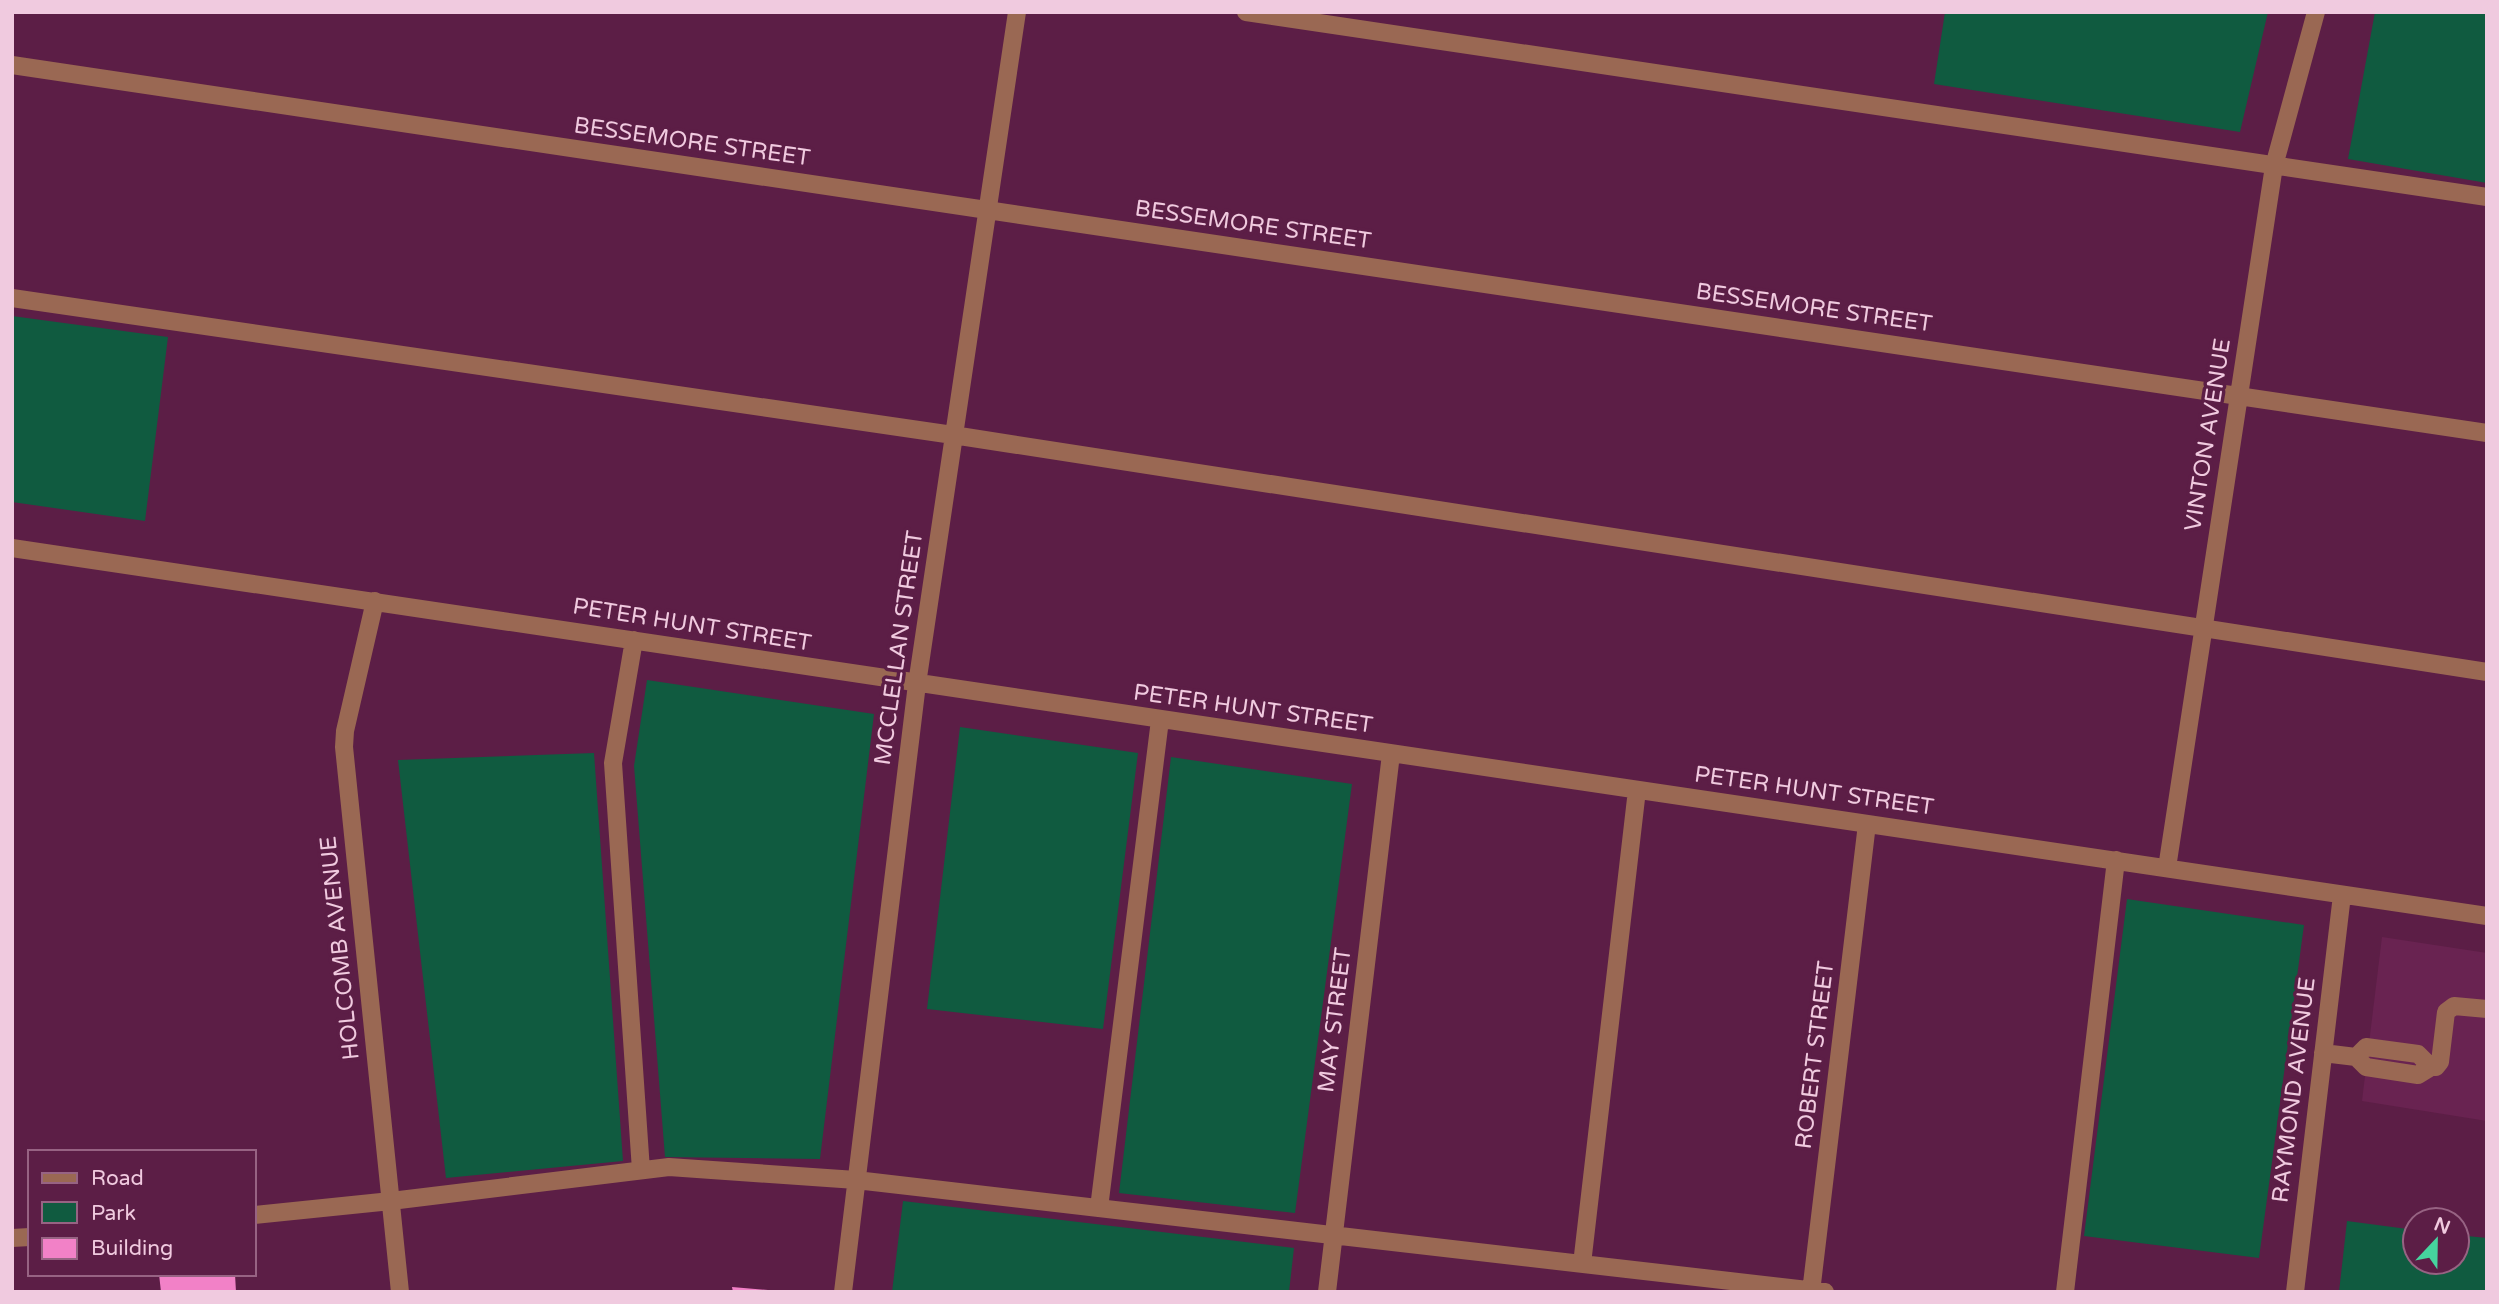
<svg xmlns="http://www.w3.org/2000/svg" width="2499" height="1304" font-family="'Varela Round',sans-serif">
<rect width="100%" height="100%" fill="#5c1e46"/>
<path fill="#692351" d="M2382 937 2487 953V1121L2362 1101Z"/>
<path fill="#105b40" d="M1945 12H2268L2240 132 1934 84Z
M2375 12H2487V183L2348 159Z
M12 316 168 337 145 521 12 502Z
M647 680 874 714 820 1159 665 1157 634 766Z
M960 727 1138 753 1103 1029 927 1009Z
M594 753 623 1161 446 1178 398 760Z
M1171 757 1352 784 1295 1213 1119 1193Z
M2127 899 2304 925 2259 1258 2084 1236Z
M903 1201 1294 1248 1289 1292H892Z
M2347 1221 2415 1230V1262H2457V1235L2487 1238V1292H2339Z"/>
<path fill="#f281c7" d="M159 1274H235L236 1292H161Z
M732 1287 768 1290V1292H733Z"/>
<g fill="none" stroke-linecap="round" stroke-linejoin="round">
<path stroke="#9a6853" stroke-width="18" d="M1246 12 2487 197
M12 65 2487 433
M12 298 953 435 2487 672
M12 548 2487 916
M375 601 345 731 344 747 400 1292
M634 640 613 763 641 1170
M2167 868 2274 166 2316 12
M2323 1053 2356 1057 2366 1067 2418 1075 2431 1067 2418 1054 2366 1047 2356 1057
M2431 1067H2436L2440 1062 2446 1012 2454 1006 2487 1009
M1099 1208 1160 720
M254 1215 391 1201 669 1167 856 1180 1825 1292
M12 1238 30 1237
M1582 1264 1637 790
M843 1292 917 684 1017 12
M1327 1292 1391 754
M1811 1292 1867 824
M2065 1292 2116 860
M2295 1292 2342 895"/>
</g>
<g text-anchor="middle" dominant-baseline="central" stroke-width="7" stroke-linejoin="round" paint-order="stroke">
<g font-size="23" fill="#f0cadf" stroke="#5c1e46">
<text transform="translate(692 142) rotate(8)">BESSEMORE STREET</text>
<text transform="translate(1253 225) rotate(8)">BESSEMORE STREET</text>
<text transform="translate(1814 308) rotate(8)">BESSEMORE STREET</text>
<text transform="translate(2208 435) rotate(-81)">VINTON AVENUE</text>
<text transform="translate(692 625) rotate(9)">PETER HUNT STREET</text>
<text transform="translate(899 648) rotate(-82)">MCCLELLAN STREET</text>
<text transform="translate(1253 709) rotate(8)">PETER HUNT STREET</text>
<text transform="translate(1814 791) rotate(8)">PETER HUNT STREET</text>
<text transform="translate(340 948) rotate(-96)">HOLCOMB AVENUE</text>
<text transform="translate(1335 1020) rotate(-83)">MAY STREET</text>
<text transform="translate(1815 1055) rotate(-83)">ROBERT STREET</text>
<text transform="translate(2294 1090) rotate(-83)">RAYMOND AVENUE</text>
</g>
</g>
<rect width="2499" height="1304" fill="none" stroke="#f0cadf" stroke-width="28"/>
<rect x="28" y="1150" width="228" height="126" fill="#5c1e46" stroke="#976383" stroke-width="2"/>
<rect x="42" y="1173" width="35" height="10" fill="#9a6853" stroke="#976383" stroke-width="2"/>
<text x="91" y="1185" font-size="21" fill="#f0cadf">Road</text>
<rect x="42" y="1202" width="35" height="21" fill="#105b40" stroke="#976383" stroke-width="2"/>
<text x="91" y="1220" font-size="21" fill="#f0cadf">Park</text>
<rect x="42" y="1238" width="35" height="21" fill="#f281c7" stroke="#976383" stroke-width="2"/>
<text x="91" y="1255" font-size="21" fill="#f0cadf">Building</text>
<g transform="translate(2436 1241) rotate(22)"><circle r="33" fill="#5c1e46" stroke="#976383" stroke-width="2"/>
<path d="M0-5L12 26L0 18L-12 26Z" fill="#46d49e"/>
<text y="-10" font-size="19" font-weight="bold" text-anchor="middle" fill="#f0cadf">N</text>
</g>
</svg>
